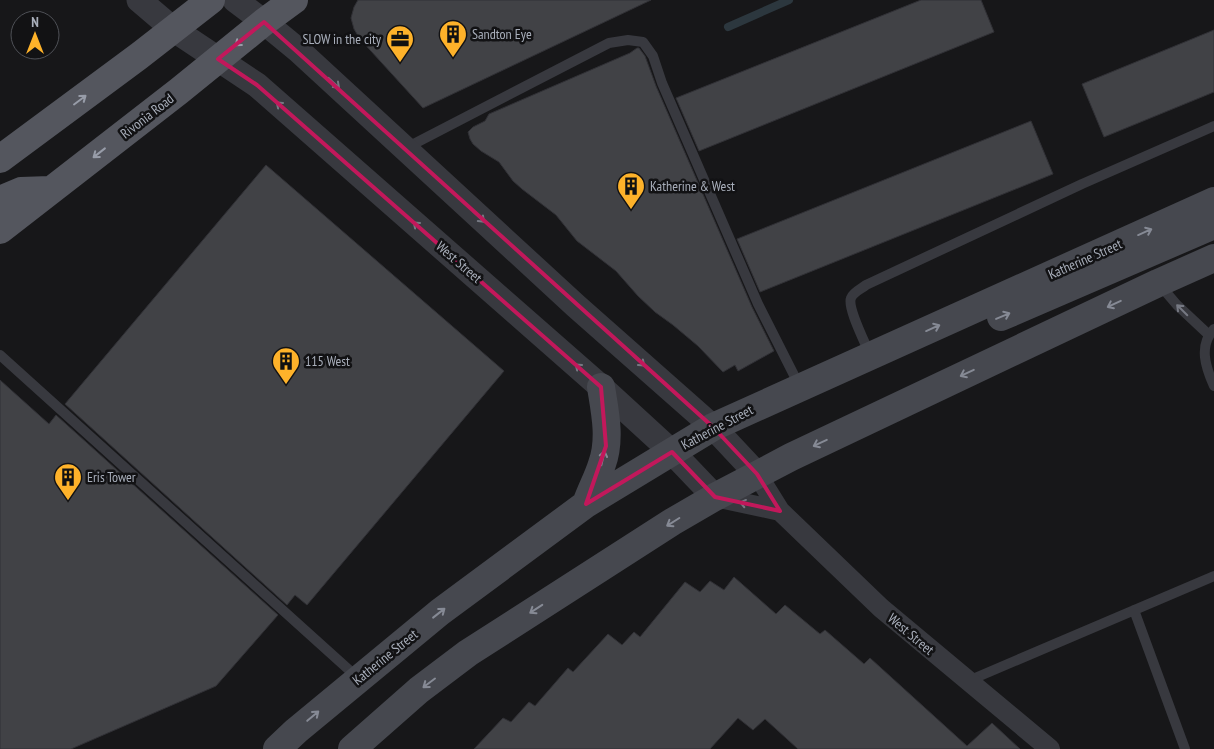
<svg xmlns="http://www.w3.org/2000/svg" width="1214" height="749" font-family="'PT Sans Narrow',sans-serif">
<rect width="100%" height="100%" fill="#171719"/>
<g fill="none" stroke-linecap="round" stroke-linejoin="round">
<path stroke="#2c373e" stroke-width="8" d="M728 27 789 0"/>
</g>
<path fill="#414246" stroke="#313136" d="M358 0H651L423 108 360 39 354 29 351 18 354 7Z
M921 0H981L994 32 699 151 676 98Z
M1214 30V92L1104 137 1082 84Z
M637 48H639L645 56 656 86 752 307 774 351 738 371 735 365 723 372 698 346 673 325 655 312 638 296 616 271 577 241 556 215 522 189 513 181 499 162 481 151 473 144 470 139 468 132 473 127 485 121 489 114 630 53Z
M1031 121 1053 174 760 292 737 239Z
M266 165 504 371 307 605 295 595 287 605 65 404Z
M0 380 49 424 56 415 278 615 216 686 71 749H0Z
M734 577 776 614 785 605 820 634 825 630 864 664 870 658 967 746 992 723 1020 749H798L765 719 753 730 738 718 710 749H474L503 718 511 722 529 702 535 706 568 668 573 672 608 634 622 645 634 632 640 637 685 582 700 592 710 581 724 590Z"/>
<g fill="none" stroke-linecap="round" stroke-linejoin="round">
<path stroke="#38393f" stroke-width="10" d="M406 148 609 43 628 40 643 42 653 56 662 83 758 304 800 387
M1159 284 1177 305 1209 335
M1214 329C1198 346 1206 368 1214 386
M0 355 358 678
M870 355C866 344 847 308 851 298 853 292 861 289 866 285L1082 184 1214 126
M1134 610 1185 749
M968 681 1214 576"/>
<path stroke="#38393f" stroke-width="20" d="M757 474 780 511 881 608 1050 749
M715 497 780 511"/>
<path stroke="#38393f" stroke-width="25" d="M139 0 173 29 257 85 601 387 672 452 715 497
M235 0 264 22 298 50 576 306 713 427 757 474"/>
<path stroke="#46484f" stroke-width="28" d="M1001 317 1214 225
M586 504C591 490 598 477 602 464 611 439 605 412 601 387
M277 749 296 731 440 612 586 504 713 427 1214 201
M352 749 419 690 468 653 672 522 715 497 791 457 1158 283 1214 258"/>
<path stroke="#54565e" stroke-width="28" d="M0 159 139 56 211 0
M0 200 21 191 50 190
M0 230 179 91 264 22 294 0"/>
</g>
<defs><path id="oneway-shaft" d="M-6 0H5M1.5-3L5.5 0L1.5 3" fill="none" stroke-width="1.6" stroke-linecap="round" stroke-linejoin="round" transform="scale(1.25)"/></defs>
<g stroke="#979ca8">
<use href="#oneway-shaft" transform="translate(241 41) rotate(141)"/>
<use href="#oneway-shaft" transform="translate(80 100) rotate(-37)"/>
<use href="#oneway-shaft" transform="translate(99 153) rotate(142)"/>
</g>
<g stroke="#767983">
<use href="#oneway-shaft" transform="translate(334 83) rotate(43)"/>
<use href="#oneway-shaft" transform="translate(282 107) rotate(-139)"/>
<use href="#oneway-shaft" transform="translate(479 217) rotate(43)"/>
<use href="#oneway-shaft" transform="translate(419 227) rotate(-139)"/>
<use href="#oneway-shaft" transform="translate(1182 310) rotate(-135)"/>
<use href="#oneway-shaft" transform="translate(639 361) rotate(41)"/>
<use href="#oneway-shaft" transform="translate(581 369) rotate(-139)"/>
<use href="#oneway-shaft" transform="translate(747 504) rotate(-167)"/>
</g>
<g stroke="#868a95">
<use href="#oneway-shaft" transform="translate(1145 232) rotate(-24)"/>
<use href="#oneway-shaft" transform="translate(1114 304) rotate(155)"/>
<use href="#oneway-shaft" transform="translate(1003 316) rotate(-23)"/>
<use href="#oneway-shaft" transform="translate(933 328) rotate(-24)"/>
<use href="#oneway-shaft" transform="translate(967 373) rotate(155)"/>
<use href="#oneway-shaft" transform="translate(820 443) rotate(155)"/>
<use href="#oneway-shaft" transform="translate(603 458) rotate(-77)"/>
<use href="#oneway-shaft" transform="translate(673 522) rotate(148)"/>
<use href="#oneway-shaft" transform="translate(536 609) rotate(147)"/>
<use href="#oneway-shaft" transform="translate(439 613) rotate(-38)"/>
<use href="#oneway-shaft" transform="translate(429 683) rotate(143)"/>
<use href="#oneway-shaft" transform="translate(313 716) rotate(-40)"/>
</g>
<path fill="none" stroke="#c2185b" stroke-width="4" stroke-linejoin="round" d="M264 22 713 427 757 474 780 511 715 497 672 452 586 504 606 446 601 387 257 85 218 59Z"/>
<defs>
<g id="building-pin" transform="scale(1.4375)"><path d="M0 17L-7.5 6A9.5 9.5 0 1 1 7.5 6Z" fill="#feb22a" stroke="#121214"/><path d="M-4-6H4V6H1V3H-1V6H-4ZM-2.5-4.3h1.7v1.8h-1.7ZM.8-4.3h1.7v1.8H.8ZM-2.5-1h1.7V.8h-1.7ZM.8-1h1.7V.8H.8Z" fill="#111"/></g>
<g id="office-pin" transform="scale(1.4375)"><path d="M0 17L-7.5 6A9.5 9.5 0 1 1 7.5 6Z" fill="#feb22a" stroke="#121214"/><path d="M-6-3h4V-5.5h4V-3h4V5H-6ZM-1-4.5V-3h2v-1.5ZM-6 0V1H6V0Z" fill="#111"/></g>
</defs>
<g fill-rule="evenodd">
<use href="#building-pin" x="453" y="34"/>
<use href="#office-pin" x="400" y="39"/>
<use href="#building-pin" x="631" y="186"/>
<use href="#building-pin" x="286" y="361"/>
<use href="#building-pin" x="68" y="477"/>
</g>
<g text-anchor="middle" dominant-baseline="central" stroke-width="5" stroke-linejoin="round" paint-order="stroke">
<g font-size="14" fill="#a8aeba" stroke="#121214" text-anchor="start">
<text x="472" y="34">Sandton Eye</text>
<text x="381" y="39" text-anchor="end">SLOW in the city</text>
<text x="650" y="186">Katherine &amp; West</text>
<text x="305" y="361">115 West</text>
<text x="87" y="477">Eris Tower</text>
</g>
<g font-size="14" fill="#a8aeba" stroke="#121214">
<text transform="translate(147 116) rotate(-38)">Rivonia Road</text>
<text transform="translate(1085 259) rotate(-24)">Katherine Street</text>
<text transform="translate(459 262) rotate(41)">West Street</text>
<text transform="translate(717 427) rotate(-28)">Katherine Street</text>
<text transform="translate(911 634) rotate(40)">West Street</text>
<text transform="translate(385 657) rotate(-39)">Katherine Street</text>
</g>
</g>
<g transform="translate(35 35)"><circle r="24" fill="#121214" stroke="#4e5056"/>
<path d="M0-4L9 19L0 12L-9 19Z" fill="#feb22a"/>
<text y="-8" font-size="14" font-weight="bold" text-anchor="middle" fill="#a8aeba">N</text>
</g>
</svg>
